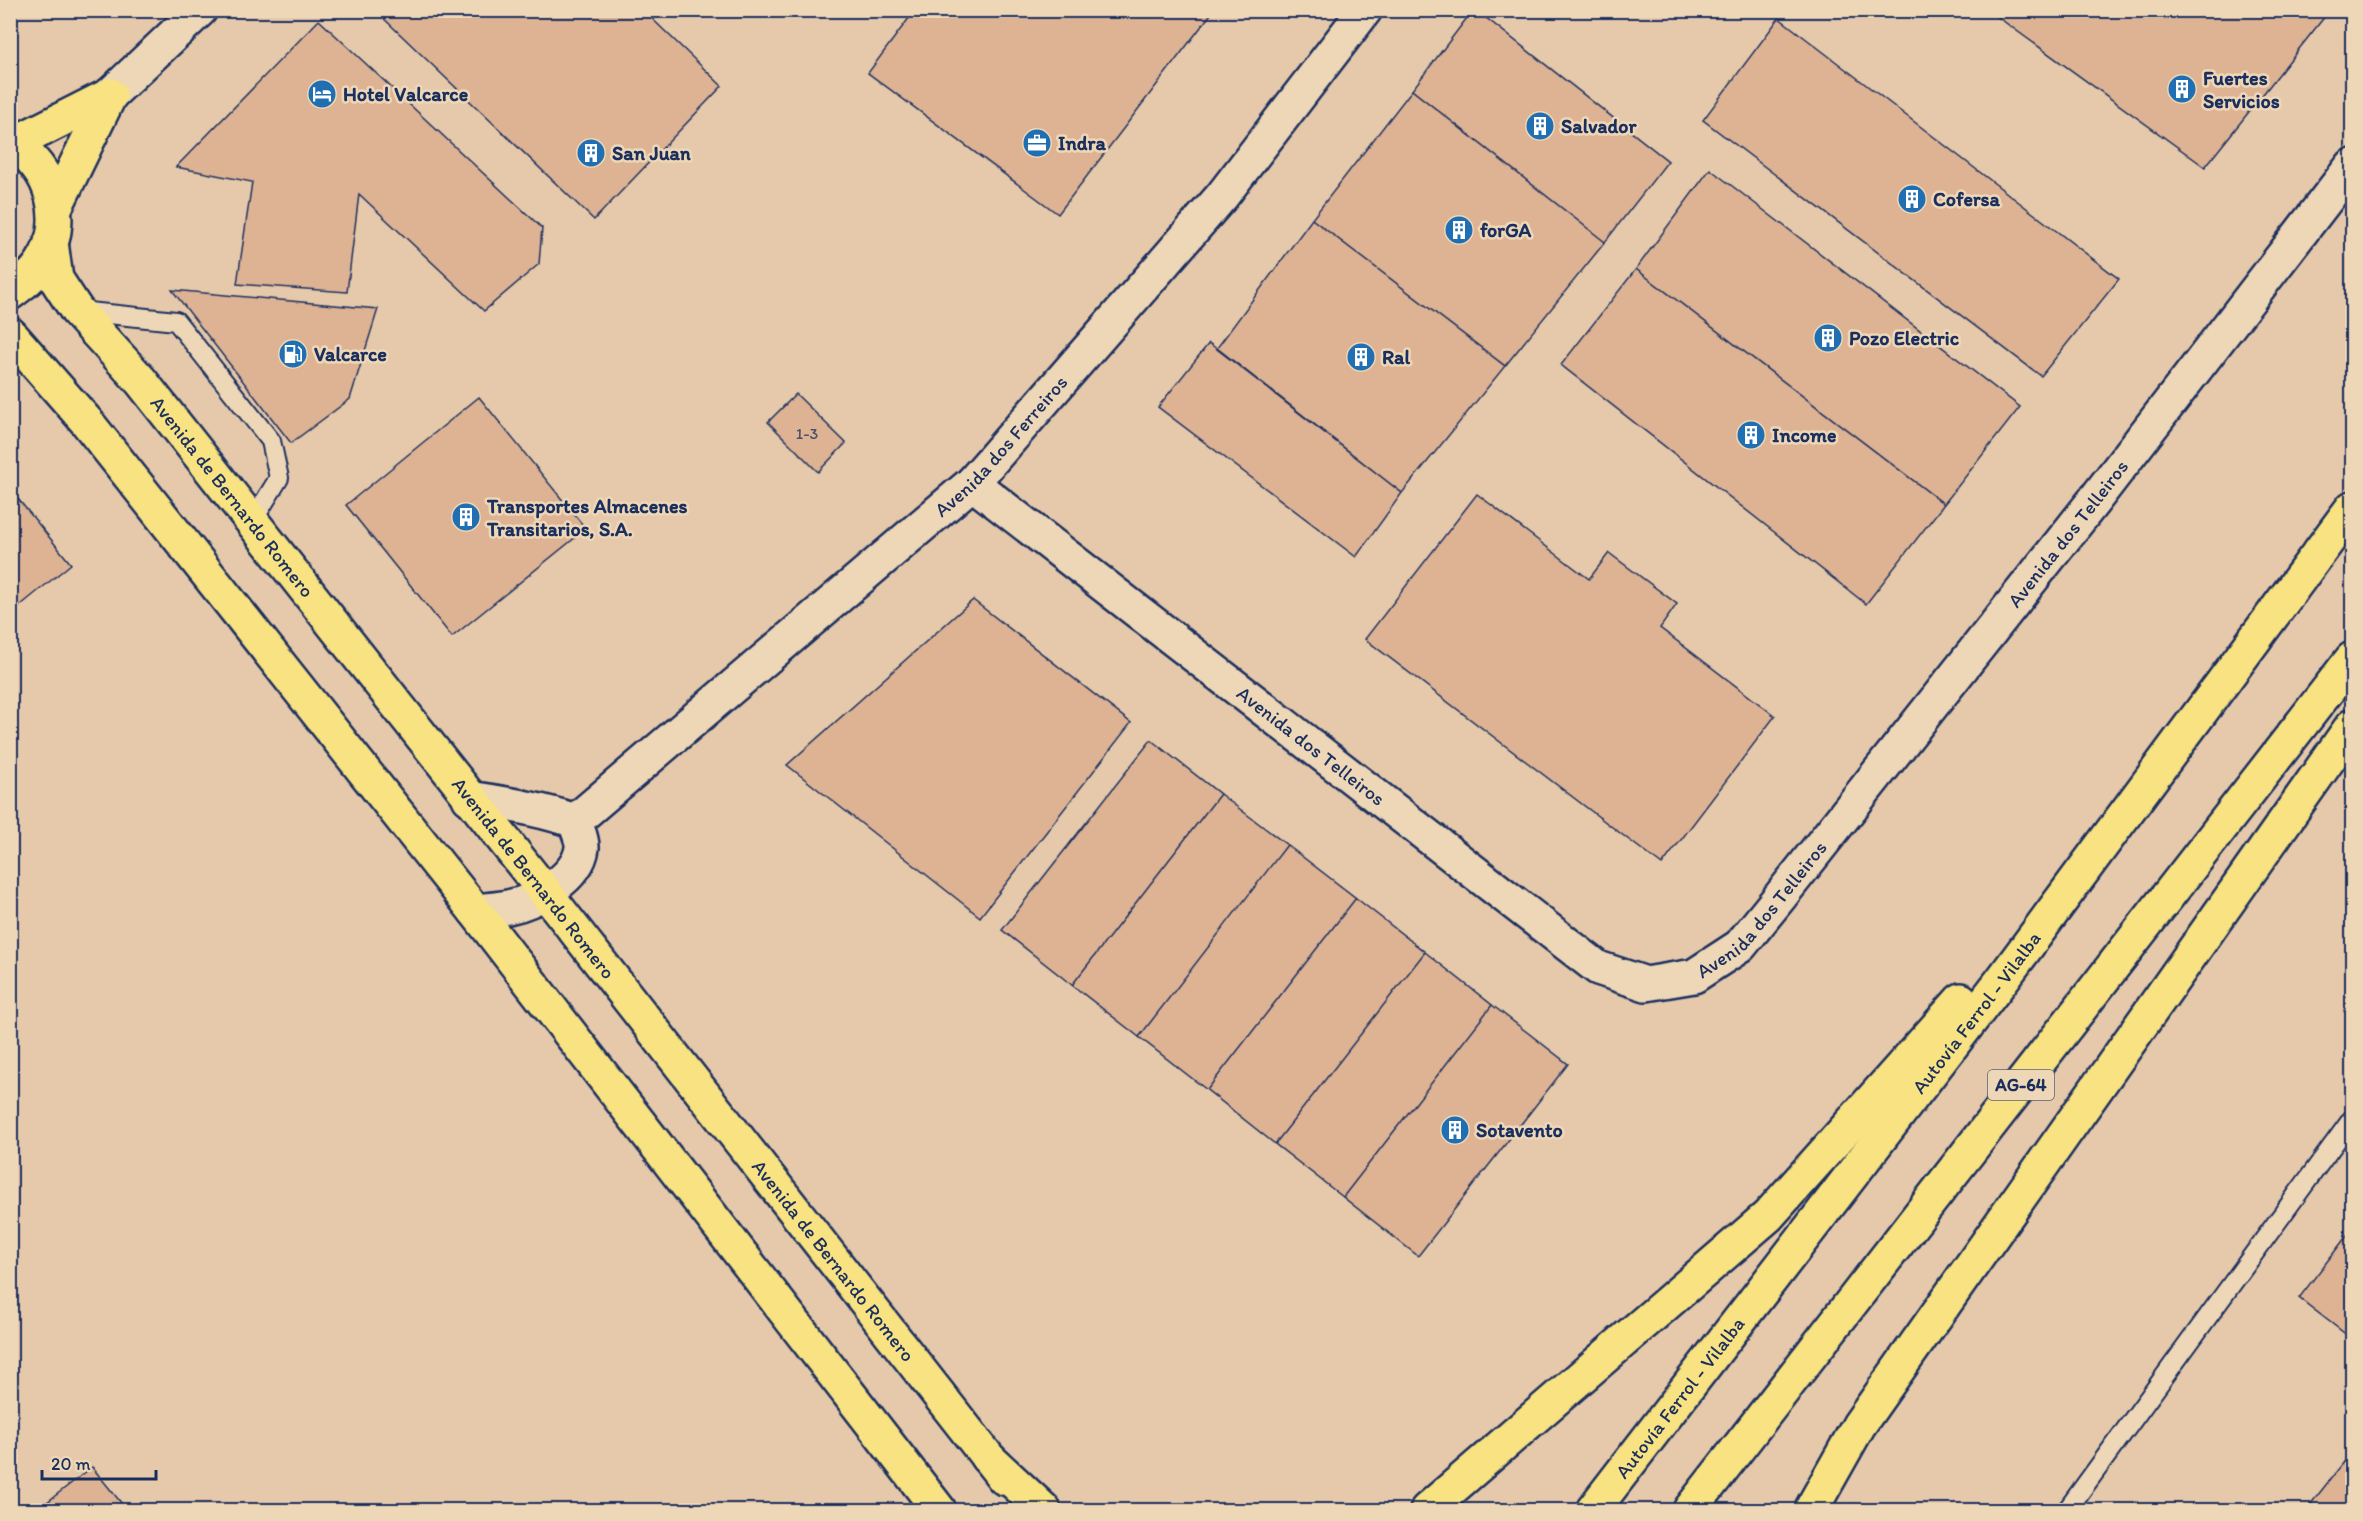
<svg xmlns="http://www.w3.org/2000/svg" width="2363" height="1521" font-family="Itim,sans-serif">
<rect width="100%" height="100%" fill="#eed7b7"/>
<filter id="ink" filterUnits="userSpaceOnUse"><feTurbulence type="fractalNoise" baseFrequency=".0167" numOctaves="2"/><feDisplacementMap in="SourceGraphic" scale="12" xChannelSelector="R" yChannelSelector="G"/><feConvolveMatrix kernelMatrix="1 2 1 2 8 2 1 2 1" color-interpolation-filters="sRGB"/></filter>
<g filter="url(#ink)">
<path fill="#e5c9aa" d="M11 11H2352V1510H11Z"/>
<path fill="#deb394" stroke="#1b2f5e" stroke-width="1.5" d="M643 10 722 86 594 220 376 11Z
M915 10H1214L1058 214 868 73Z
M1473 10H1476L1668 161 1605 242 1412 90Z
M1988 10H2330L2205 167Z
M1779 18 2119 279 2041 376 1703 120Z
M319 20 542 228 539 264 484 311 359 194 347 292 237 284 252 182 176 167Z
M1412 90 1605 242 1505 366 1312 219Z
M1710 169 2020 407 1944 504 1636 269Z
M1312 219 1505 366 1402 493 1217 348Z
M1636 269 1944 504 1866 604 1561 365Z
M172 290 378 309 350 399 291 443Z
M1209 343 1402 493 1356 557 1158 407Z
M796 394 846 443 818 472 768 422Z
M479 397 586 529 452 637 346 505Z
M10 489 71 564 10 614Z
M1477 494 1589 579 1609 553 1677 604 1660 628 1775 716 1662 865 1365 639Z
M973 600 1131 723 980 917 787 765Z
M1151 740 1220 794 1072 985 1002 930Z
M1220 794 1287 845 1139 1037 1072 985Z
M1287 845 1356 898 1207 1090 1139 1037Z
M1356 898 1425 952 1275 1144 1207 1090Z
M1425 952 1492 1005 1343 1197 1275 1144Z
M1492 1005 1568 1064 1418 1256 1343 1197Z
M2352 1229V1339L2299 1298Z
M2352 1452V1510H2306Z
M92 1467 127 1510H37Z"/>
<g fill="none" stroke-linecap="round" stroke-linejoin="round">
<g stroke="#1b2f5e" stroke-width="22">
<path id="service" d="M79 311 176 321 271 441 279 478 252 522
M2067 1510 2352 1119"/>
</g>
<g stroke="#1b2f5e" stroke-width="38">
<g id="minor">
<path d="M110 95 200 10"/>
<path id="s1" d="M972 483 1598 968 1646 984 1694 976 1740 946 1779 898 2093 502 2352 166"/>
<path d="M469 798C505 803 540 809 575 821 577 829 583 840 582 848 578 878 535 902 508 907 497 909 486 910 475 911"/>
<path id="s2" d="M575 821 972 483 1222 196 1365 10"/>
</g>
</g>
<g stroke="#1b2f5e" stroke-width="38">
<g id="trunk">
<path d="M10 143C53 166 69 223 41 264 33 276 22 284 10 293"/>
<path d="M13 144 110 95"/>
<path d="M55 208 110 95"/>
<path id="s3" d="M51 242 56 279 77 311 141 381 545 892 1004 1478"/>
<path d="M10 334 87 422 475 911 939 1510"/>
</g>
</g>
<g stroke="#1b2f5e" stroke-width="38">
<g id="motorway">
<path d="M987 1457 1044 1510"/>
<path d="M931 1501 937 1510"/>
<path d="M1427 1510 1768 1216 1961 1000"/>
<path id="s4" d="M1593 1510 2002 980 2352 508"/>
<path d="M1690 1510 2352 659"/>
<path d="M1811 1510 1859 1425 2352 726"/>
</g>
</g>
<use href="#service" stroke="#eed7b7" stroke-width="18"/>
<use href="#minor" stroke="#eed7b7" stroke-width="33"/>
<use href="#trunk" stroke="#f8e281" stroke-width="33"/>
<use href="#motorway" stroke="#f8e281" stroke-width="33"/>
</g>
</g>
<defs>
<g id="building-disc" transform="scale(1.5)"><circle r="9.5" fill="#1f6fb2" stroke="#eed7b7"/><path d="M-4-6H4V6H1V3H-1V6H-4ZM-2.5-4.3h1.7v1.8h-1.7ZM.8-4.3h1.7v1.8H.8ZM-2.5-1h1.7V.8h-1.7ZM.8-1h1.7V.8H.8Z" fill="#fff"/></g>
<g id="hotel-disc" transform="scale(1.5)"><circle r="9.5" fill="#1f6fb2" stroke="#eed7b7"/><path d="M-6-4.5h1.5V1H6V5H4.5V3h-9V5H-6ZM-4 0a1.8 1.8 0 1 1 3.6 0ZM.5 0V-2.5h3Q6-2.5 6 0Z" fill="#fff"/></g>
<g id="office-disc" transform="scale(1.5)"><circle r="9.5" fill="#1f6fb2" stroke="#eed7b7"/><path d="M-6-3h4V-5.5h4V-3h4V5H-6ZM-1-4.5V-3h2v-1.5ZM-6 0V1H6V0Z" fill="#fff"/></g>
<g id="fuel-disc" transform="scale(1.5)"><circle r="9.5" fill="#1f6fb2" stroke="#eed7b7"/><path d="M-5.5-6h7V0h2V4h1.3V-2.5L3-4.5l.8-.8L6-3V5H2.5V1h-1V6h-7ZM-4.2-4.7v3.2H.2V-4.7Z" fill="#fff"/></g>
</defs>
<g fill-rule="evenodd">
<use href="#building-disc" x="2182" y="89"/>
<use href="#hotel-disc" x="322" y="94"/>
<use href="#building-disc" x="1540" y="126"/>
<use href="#office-disc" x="1037" y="143"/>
<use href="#building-disc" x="591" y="153"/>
<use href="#building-disc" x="1912" y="199"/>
<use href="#building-disc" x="1459" y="230"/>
<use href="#building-disc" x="1828" y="338"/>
<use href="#fuel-disc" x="293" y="354"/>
<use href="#building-disc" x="1361" y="357"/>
<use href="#building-disc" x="1751" y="435"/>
<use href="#building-disc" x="466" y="517"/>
<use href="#building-disc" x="1455" y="1130"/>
</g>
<g text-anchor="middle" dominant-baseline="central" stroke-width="5" stroke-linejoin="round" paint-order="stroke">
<g font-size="16" fill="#4c506c">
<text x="807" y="433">1-3</text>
</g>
<rect fill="#eed7b7" stroke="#5a6179" stroke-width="1.5" x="1988" y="1070" width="66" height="30" rx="4.5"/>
<g font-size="18" font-weight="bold" fill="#1b2f5e">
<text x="2021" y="1085">AG-64</text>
</g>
<g font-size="20" font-weight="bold" fill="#1b2f5e" stroke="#eed7b7" text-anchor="start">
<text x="2203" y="78">Fuertes<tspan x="2203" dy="23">Servicios</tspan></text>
<text x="343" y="94">Hotel Valcarce</text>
<text x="1561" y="126">Salvador</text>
<text x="1058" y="143">Indra</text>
<text x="612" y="153">San Juan</text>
<text x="1933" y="199">Cofersa</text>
<text x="1480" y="230">forGA</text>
<text x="1849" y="338">Pozo Electric</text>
<text x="314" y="354">Valcarce</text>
<text x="1382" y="357">Ral</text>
<text x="1772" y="435">Income</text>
<text x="487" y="506">Transportes Almacenes<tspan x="487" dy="23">Transitarios, S.A.</tspan></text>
<text x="1476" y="1130">Sotavento</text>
</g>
<g font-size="20" fill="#1b2f5e" stroke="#eed7b7">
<text stroke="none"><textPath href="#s2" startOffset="568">Avenida dos Ferreiros</textPath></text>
<text stroke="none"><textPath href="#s3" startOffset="318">Avenida de Bernardo Romero</textPath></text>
<text stroke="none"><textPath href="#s1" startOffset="1473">Avenida dos Telleiros</textPath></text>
<text stroke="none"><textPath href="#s1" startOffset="429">Avenida dos Telleiros</textPath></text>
<text stroke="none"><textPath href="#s3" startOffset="804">Avenida de Bernardo Romero</textPath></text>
<text stroke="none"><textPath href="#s1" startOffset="987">Avenida dos Telleiros</textPath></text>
<text stroke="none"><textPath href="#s4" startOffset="628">Autovía Ferrol - Vilalba</textPath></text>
<text stroke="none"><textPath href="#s3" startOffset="1290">Avenida de Bernardo Romero</textPath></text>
<text stroke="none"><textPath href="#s4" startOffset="142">Autovía Ferrol - Vilalba</textPath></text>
</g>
</g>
<rect width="2363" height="1521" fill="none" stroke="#eed7b7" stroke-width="36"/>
<rect x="18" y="18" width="2327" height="1485" fill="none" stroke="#1b2f5e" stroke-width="2" filter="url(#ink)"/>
<path d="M42 1470v9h114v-9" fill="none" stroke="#1b2f5e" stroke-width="3"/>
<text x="51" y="1470" font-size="18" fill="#1b2f5e" stroke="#eed7b7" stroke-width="4.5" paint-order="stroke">20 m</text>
</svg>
